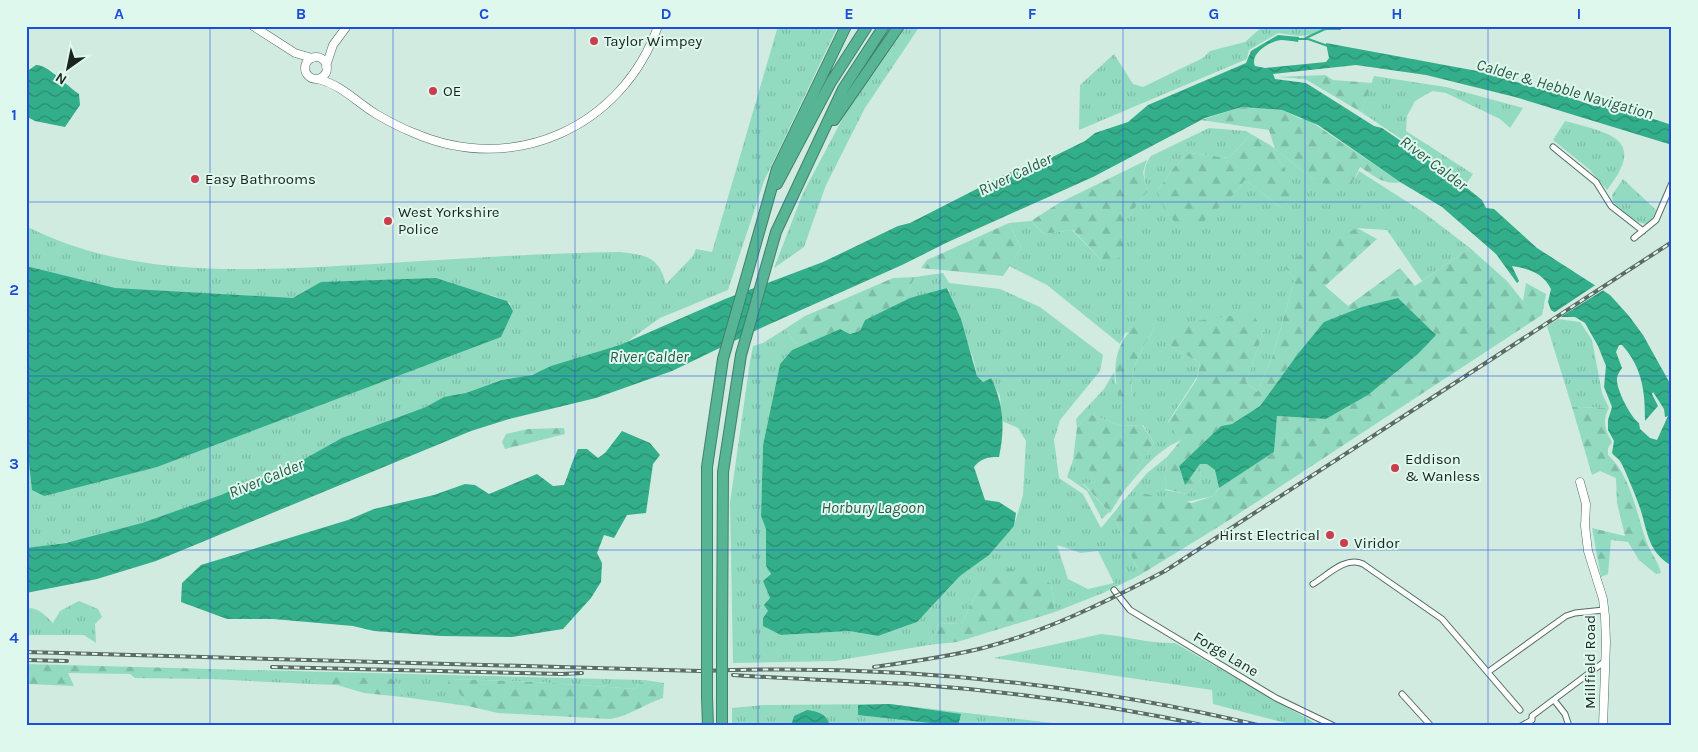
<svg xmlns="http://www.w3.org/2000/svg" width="1698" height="752" font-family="Karla,sans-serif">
<defs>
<pattern id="grass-tufts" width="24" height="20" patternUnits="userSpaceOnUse" patternTransform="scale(1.25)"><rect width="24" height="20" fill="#92dbc0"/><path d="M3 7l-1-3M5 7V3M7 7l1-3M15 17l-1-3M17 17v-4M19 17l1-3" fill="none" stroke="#7dbca5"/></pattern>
<pattern id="forest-firs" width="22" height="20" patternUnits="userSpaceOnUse" patternTransform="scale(1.25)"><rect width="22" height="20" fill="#92dbc0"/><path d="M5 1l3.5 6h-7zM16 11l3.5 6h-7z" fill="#7dbca5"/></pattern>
<pattern id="water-waves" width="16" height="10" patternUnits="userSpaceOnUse" patternTransform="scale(1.25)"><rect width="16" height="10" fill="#33ae8a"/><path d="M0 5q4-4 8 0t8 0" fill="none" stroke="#2a8d70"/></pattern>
</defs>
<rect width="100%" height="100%" fill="#d1ebe0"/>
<path fill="url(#grass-tufts)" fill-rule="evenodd" d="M778 26H838L764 181 728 290 660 318 621 346 426 408 222 495 138 525 81 540 26 549V426L509 310 510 303 494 296 474 292 294 300 114 290 26 267V226C133 281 259 270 375 264 457 259 539 253 620 252 647 255 659 257 666 284L693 256 696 249 712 252Z
M907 26H920L865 108 826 185 804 247 774 268 803 193 845 114Z
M1263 26H1340L1310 35 1298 36 1278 33 1249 50 1247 59 1079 130 1080 85 1114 54 1133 84 1143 87 1203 58 1210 51 1245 42Z
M1374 76 1446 87 1523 108 1510 128 1500 119 1446 93 1432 91 1415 101 1407 116 1406 131 1473 174 1467 183 1361 112Z
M1565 121C1609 133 1648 138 1607 190L1590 170 1553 140Z
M1209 128 1246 131 1251 134 1229 158 1190 153 1175 166 1157 191 1235 193 1245 180 1283 209V167L1270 145 1313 179 1352 184 1359 171 1423 212 1470 248 1422 281 1387 230 1357 228 1285 268 1295 278 1273 355 1257 392 1246 382 1264 330 1167 344 1200 363 1197 377 1168 422 1181 440C1156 451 1140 472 1123 492L1154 443 1143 425 1122 426 1089 414 1077 427 1076 419 1104 389 1114 372 1115 383 1132 399C1129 366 1140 354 1155 327L1125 333 1120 344 1047 285 1009 266 1021 248 1009 223 1031 221 1044 234 1072 230 1102 261 1125 221 1147 192C1144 177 1142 168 1151 156Z
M1623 179 1656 210 1652 219 1647 224C1635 224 1611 208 1612 195Z
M943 273 949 283 1000 289 1040 307 1103 355 1100 371 1060 420 1054 440 1059 478 1083 494 1101 528 1147 473 1167 457 1165 490 1187 494 1201 479 1200 464H1208L1215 470 1219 488 1213 496 1114 518 1140 575 1103 593 1055 612 1051 584 979 588 962 623 939 624 929 645 835 661 733 663 730 503 750 361 753 346 763 343 785 329 799 347 792 350 780 364 763 445 761 516 766 528V566L771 574 766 589 770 598 768 611 781 635 849 631 878 636 917 622 960 576 978 563 1014 526 1023 495 1026 441 1018 428 1002 421 1000 396 990 378 983 382 977 376 974 361 948 288 903 302 915 277ZM1057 545 1081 553 1098 551 1114 583 1088 589 1068 579Z
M1558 319 1580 322 1592 340 1602 393 1609 408 1572 407 1547 326Z
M1073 460 1085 462 1096 482 1083 484 1109 512 1102 519 1087 491 1067 477Z
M79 601 98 609 102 617 95 624 96 643 84 635H26V608C38 607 45 615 53 623L60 611Z
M1101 634C1126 636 1151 644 1175 643L1320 726H1297L1213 704 1212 690 994 658Z
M211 669 645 680 638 684 636 689 536 682 449 679V684L458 691 468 706 403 697 398 683 318 678 311 684 211 679Z
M890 704 1078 726H732V708L765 705Z"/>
<path fill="url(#forest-firs)" d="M1325 75 1333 80 1372 83 1361 112 1305 79 1278 77Z
M1242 107 1282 110 1301 119H1307L1400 182C1385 186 1373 175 1360 167L1352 184 1338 188 1313 179 1275 149 1269 130 1201 120Z
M1251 134 1270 145 1296 189 1283 209 1245 180 1235 193 1204 221 1180 229 1165 210 1157 191 1175 166 1190 153 1229 158Z
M1147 160 1143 172 1147 192 1125 221 1122 257 1102 261 1073 230 1044 234 1031 221 1059 203Z
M1009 223 1021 248 1003 276 921 268 927 260Z
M1357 228 1377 239 1325 286 1348 306 1400 268 1415 286 1470 248 1507 281 1523 301 1526 283 1546 294 1542 315 1223 524 1140 575 1114 518 1122 501 1140 493 1192 503 1213 496 1221 486 1274 452 1277 416 1326 419 1368 395 1418 354 1435 335 1325 322 1297 355 1260 406 1232 424 1221 426 1179 466 1185 484 1200 464 1201 479 1187 494 1165 489 1167 457 1181 440 1168 423 1197 379 1200 363 1167 344 1169 325 1251 313 1264 330 1246 382 1257 392 1273 355 1295 278 1285 268 1291 260Z
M915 277 903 302 865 320 860 331 850 334 840 329 799 347 785 329 805 316 893 278Z
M1139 322 1155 327C1140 353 1129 367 1132 399L1120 403C1112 371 1112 345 1139 322Z
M1572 407 1609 408C1602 421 1605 430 1612 442L1608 448V455C1632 477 1636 514 1647 543 1651 554 1658 560 1661 573L1656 574 1639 560 1628 542 1611 540 1608 574 1601 577 1592 528 1625 536 1617 503 1616 478 1600 471 1592 475Z
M1089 414 1122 426 1142 425 1154 443 1110 513 1083 483 1096 482 1085 463 1073 460 1077 427Z
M564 428 565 434 505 449 502 442 506 434 528 429Z
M1008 568 1038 576 1051 584 1055 612 957 642 929 645 939 624 962 623 979 588Z
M26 664 211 669V679L135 678 130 674 68 673 74 686 29 684H26Z
M332 677 391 679 398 683 403 697 364 693 337 685 311 684 318 678Z
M449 679 536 682 636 689 638 684 645 680 664 683 663 698C644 704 630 716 610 719L498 713 468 706 458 691 448 684Z"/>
<path fill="url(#water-waves)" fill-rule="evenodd" d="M1278 35 1299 37 1298 42C1292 41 1286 40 1281 40 1270 41 1249 54 1255 66L1265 68 1326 62 1329 58 1326 43 1477 71 1555 93 1556 88 1561 89 1560 94 1594 106 1604 103 1672 125V145L1515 97 1426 75 1356 65 1273 74 1275 79 1306 83 1374 126 1382 128 1452 176 1482 200 1486 208 1494 209 1537 248 1610 295 1629 316 1643 335 1672 387V566C1648 552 1648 533 1640 508 1637 499 1624 467 1620 461 1617 457 1614 456 1612 453L1614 441 1608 430V420L1612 407 1604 387 1606 366 1598 346 1585 323 1575 317H1562L1551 310 1548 302 1551 289C1542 272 1529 269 1512 266L1519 281 1517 283 1496 254 1442 207 1400 182 1318 125 1282 110 1242 107 1205 118 1093 177 948 242 902 265 761 328 672 371 596 398 509 419 471 431 156 561 97 579 26 593V548L66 543 142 523 221 495 299 462 342 438 426 407 444 397 466 393 502 380 532 375 551 366 620 345 725 299 823 262 898 226 910 223 1008 173 1034 166 1085 141 1095 133 1128 122 1148 105 1246 63 1251 51ZM1619 345H1622C1643 368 1645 393 1645 421L1658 406 1652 394 1653 392 1664 409 1665 417 1668 416 1657 440 1650 438 1640 429 1639 423C1631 418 1616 389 1617 379 1617 375 1620 371 1622 368L1616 352Z
M36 65C47 64 68 87 79 94L80 105 65 127 35 121 26 116V72Z
M26 266 115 288 293 298 321 282 436 278 507 301 513 311 501 337 157 467 44 496 32 490 26 436Z
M947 288 961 319 977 376 983 382 991 378C1004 405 1005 428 999 457 988 457 981 458 974 467L985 500 999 502 1016 513 1014 526 989 555 960 576 917 622 878 636 849 631 781 635 763 626V618L768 611 764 605 770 598 763 581 771 574 766 566V529L761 516 763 445 780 364 792 350 840 329 850 334 860 331 865 320 910 298Z
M1398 298 1436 335 1418 354 1368 395 1326 419 1277 416 1274 452 1219 488 1215 470 1207 464H1200L1185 485 1179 466 1221 426 1232 424 1260 406 1297 355 1324 322 1362 307Z
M622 431 650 443 660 455 653 464 646 513 627 515 614 538 604 535 597 553 602 563 601 582 591 598 563 629 512 637 441 636 374 631 353 626 273 619H227L181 602 182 583 201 565 348 520 374 509 434 495 465 484 475 485 489 494 537 474 553 486 564 485C569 473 572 461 578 449H587L598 458 605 453Z
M890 704 961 714 958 726 858 715V705Z
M807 710C819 712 826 713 830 726H791L794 716Z"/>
<path fill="#d1ebe0" d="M1597 284 1605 289 1559 318 1552 314Z"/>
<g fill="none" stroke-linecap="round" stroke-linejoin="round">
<path stroke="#33ae8a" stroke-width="2" d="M1306 38 1325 29H1340L1343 26
M1296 39H1308L1328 46"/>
<g stroke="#556c63" stroke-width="7">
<path id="street" d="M1553 147 1596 182 1611 206 1643 231
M1634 238 1656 220 1672 183
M1313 584C1328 575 1345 556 1363 564L1442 619 1520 710
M1114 590 1130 610 1276 698 1334 726
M1488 672 1566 616 1575 613 1604 610
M1402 694 1431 726
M1554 700 1565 714 1569 726
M1521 726 1532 720V716L1604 662"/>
</g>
<g stroke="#556c63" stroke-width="9">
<path id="secondary" d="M253 26 295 53 312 58
M305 68a11 11 0 1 1 22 0a11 11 0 1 1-22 0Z
M326 66 333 45 347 26
M318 79C342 85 356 102 376 114 388 121 401 128 414 133 513 176 622 128 658 26
M1580 482 1586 504 1585 526 1588 551 1603 599 1605 616 1606 642 1603 726"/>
</g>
<g stroke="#42816c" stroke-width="12">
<path id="highway" d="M834 120 899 26
M777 184 831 82 867 26
M707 645V467L723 359 777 169 846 26
M722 645 723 472 741 355 776 232 843 89 884 26
M707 697 708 726
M722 697V726"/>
</g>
<use href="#street" stroke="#fff" stroke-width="5"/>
<use href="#secondary" stroke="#fff" stroke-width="8"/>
<use href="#highway" stroke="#57b495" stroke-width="10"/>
<g stroke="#5c6b64" stroke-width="4">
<path id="rail" d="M26 652 700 671C888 664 1079 682 1262 726
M26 660 67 661
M272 667 562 674 582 673
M874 667C910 662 947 657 983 648 1047 631 1106 602 1165 571L1672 242
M733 675C791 679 850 681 908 684 1008 691 1109 705 1207 726"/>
</g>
<use href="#rail" stroke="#def8ee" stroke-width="2" stroke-dasharray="5.5" stroke-linecap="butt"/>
<g stroke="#42816c" stroke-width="12" stroke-linecap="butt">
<path id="highway-bridge" d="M707 645V697
M722 645V697"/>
</g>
<use href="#highway-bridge" stroke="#57b495" stroke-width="10"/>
</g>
<path fill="none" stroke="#1d4ed8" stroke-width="1" stroke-opacity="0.55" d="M210 26V726M393 26V726M575 26V726M758 26V726M940 26V726M1123 26V726M1305 26V726M1488 26V726M26 202H1672M26 376H1672M26 550H1672"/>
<g fill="#cc3c4c" stroke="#def8ee" stroke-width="2">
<circle cx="594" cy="41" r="5"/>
<circle cx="433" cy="91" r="5"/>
<circle cx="195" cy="179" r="5"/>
<circle cx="388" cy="221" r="5"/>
<circle cx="1395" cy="468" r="5"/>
<circle cx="1330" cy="535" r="5"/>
<circle cx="1344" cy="543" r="5"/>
</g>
<g text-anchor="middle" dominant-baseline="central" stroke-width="4" stroke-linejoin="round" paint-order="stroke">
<g font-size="15" fill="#1a231f" stroke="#def8ee" text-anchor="start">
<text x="604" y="41">Taylor Wimpey</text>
<text x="443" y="91">OE</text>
<text x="205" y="179">Easy Bathrooms</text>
<text x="398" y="212">West Yorkshire<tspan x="398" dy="17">Police</tspan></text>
<text x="1405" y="459">Eddison<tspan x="1405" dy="17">&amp; Wanless</tspan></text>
<text x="1320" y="535" text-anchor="end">Hirst Electrical</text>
<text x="1354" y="543">Viridor</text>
</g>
<g font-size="15" fill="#1a231f" stroke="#def8ee">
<text transform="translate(1226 654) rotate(31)">Forge Lane</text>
<text transform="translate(1590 662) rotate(-90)">Millfield Road</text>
</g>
<g font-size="16" font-style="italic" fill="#295949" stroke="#def8ee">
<text transform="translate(1565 89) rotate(16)">Calder &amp; Hebble Navigation</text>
<text transform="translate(1434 163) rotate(37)">River Calder</text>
<text transform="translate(1015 174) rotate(-25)">River Calder</text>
<text x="649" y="356">River Calder</text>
<text transform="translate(266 478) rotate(-22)">River Calder</text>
<text x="873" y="507">Horbury Lagoon</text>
</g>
</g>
<rect width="1698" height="752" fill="none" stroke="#def8ee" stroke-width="55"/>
<g transform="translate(68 68) rotate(213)" stroke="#def8ee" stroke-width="4" paint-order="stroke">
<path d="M0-4L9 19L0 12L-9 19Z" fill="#1a231f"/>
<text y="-8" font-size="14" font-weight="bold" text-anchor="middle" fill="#1a231f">N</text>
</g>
<rect x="28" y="28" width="1642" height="696" fill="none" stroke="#1d4ed8" stroke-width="2"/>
<g font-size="16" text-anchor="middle" font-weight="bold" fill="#1d4ed8">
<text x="119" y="19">A</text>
<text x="301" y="19">B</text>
<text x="484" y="19">C</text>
<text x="666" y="19">D</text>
<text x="849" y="19">E</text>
<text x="1032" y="19">F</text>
<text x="1214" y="19">G</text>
<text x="1397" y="19">H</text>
<text x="1579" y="19">I</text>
<text x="14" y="120">1</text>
<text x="14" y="295">2</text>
<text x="14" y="469">3</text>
<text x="14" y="643">4</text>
</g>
</svg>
